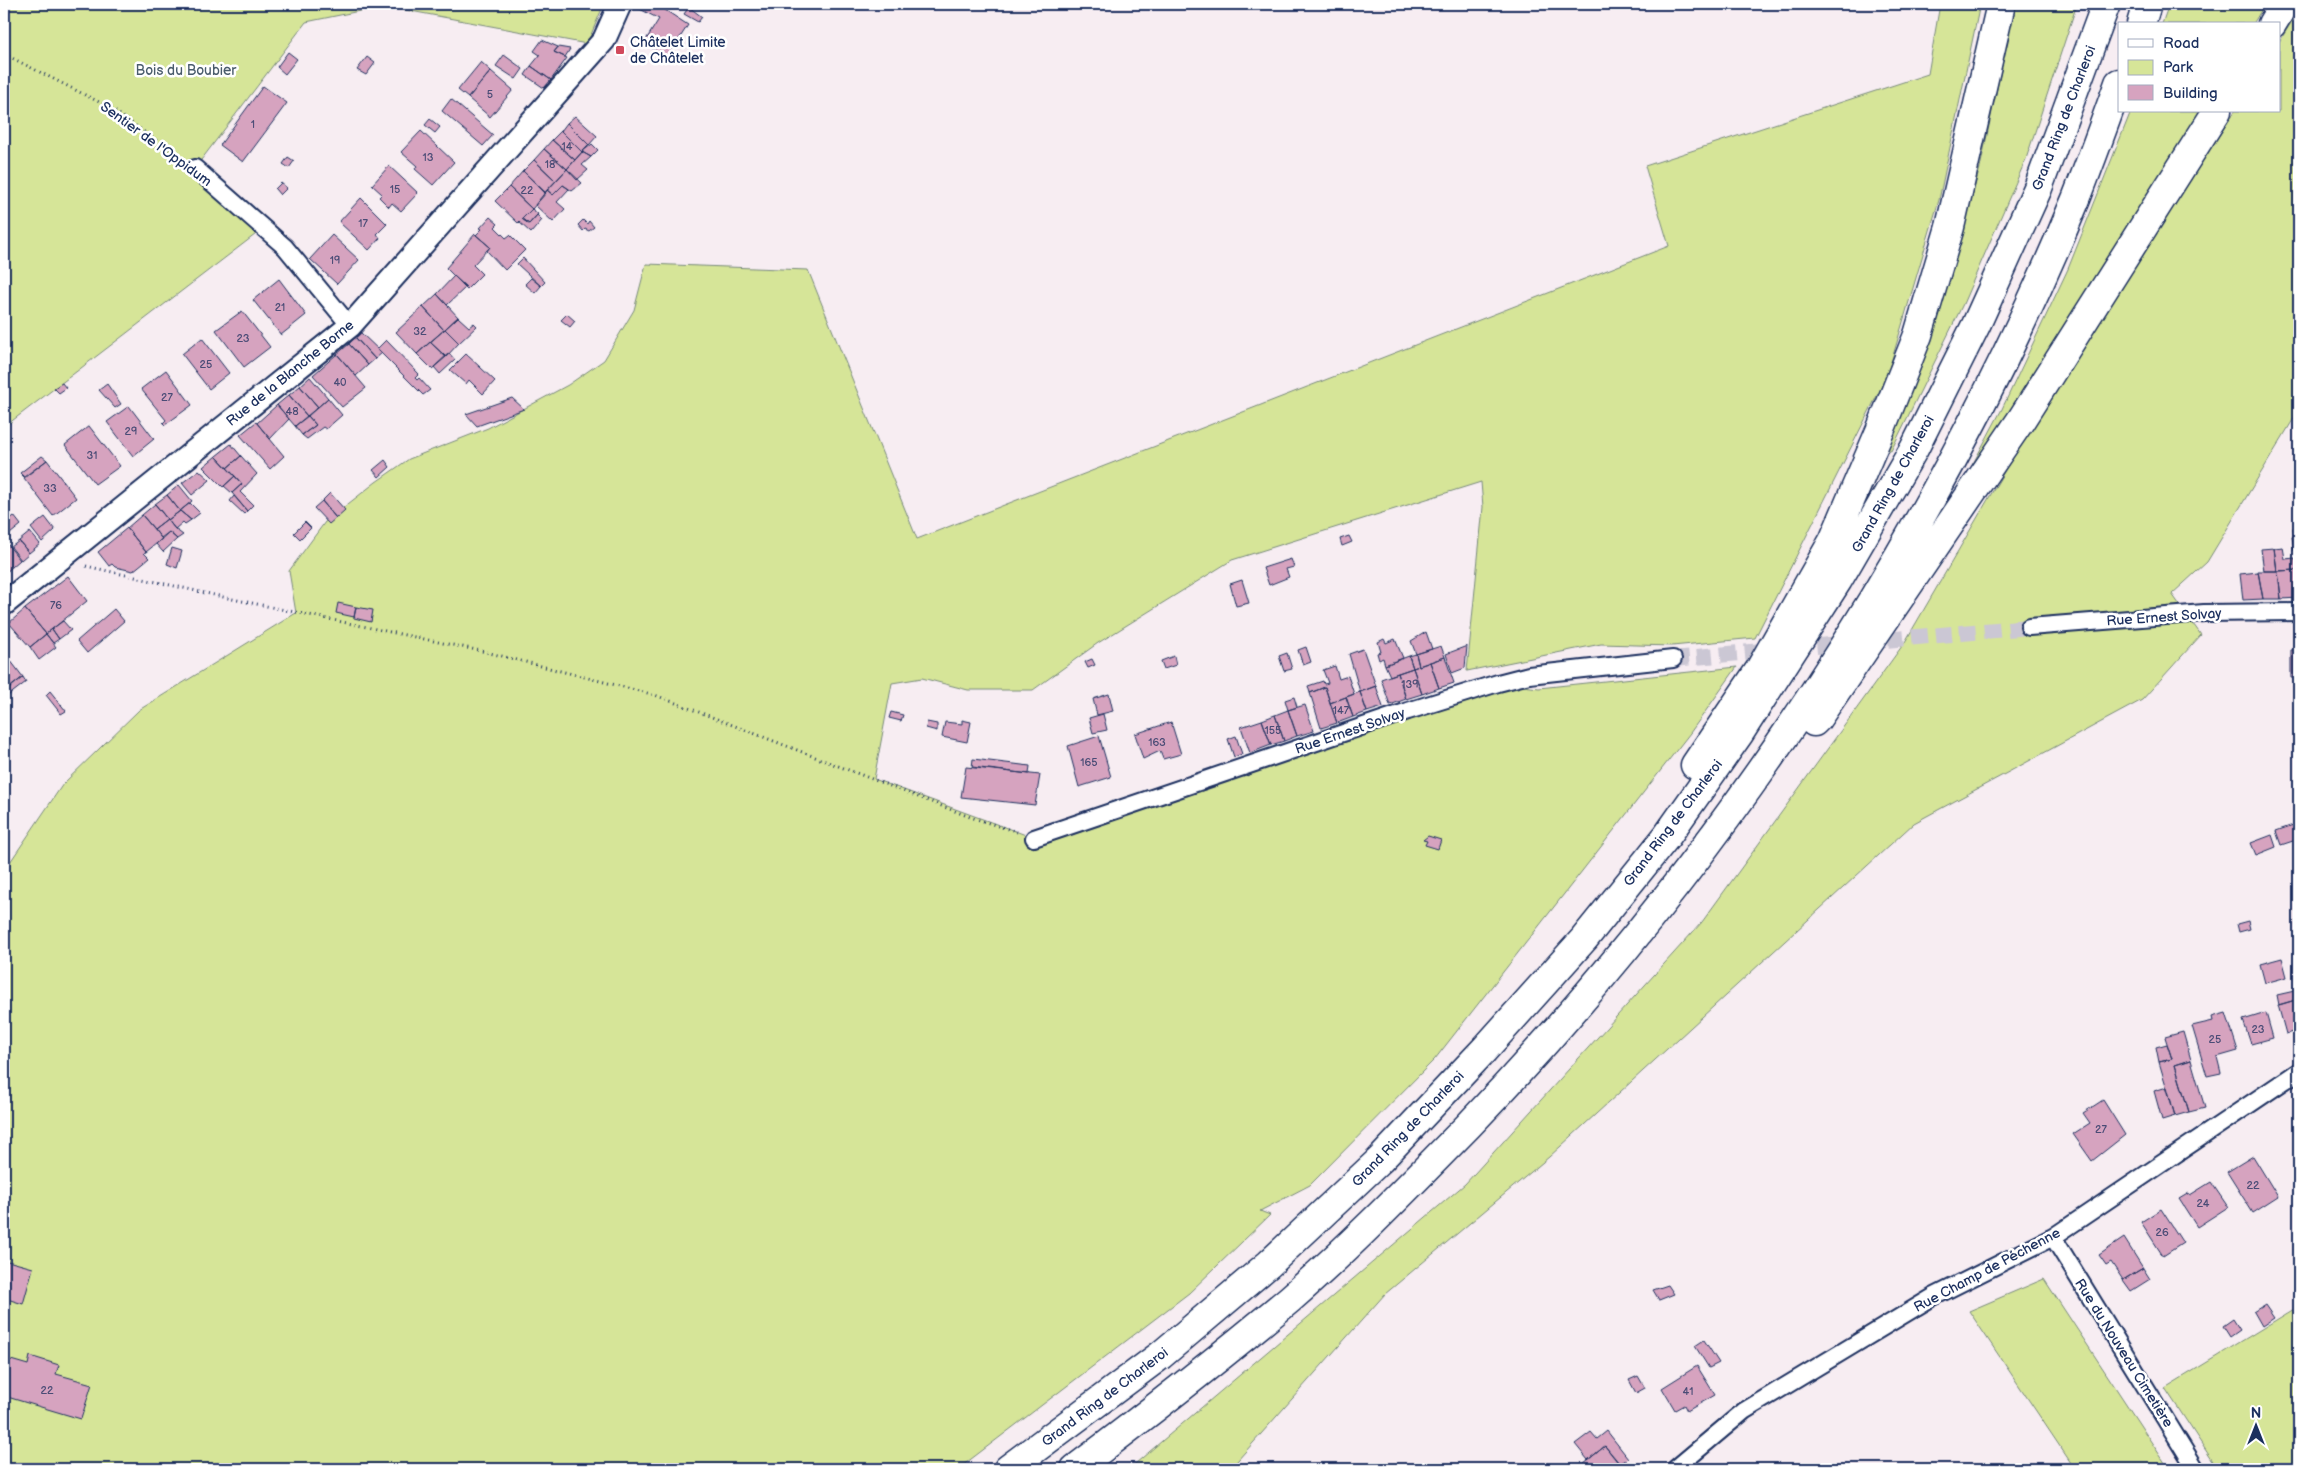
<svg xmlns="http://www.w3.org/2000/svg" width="2303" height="1473" font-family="'Balsamiq Sans',sans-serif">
<rect width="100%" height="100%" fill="#f7edf2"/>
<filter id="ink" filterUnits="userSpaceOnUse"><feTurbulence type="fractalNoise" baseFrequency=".02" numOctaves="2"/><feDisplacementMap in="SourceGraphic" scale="10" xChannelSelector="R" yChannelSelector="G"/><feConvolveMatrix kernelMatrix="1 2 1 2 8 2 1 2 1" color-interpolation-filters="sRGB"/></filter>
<g filter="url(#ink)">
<path fill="#d6e598" stroke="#788a7b" d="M4 4H604L587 44 384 6 306 22 195 168 264 228 4 427Z
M1940 4H1980L1939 200 1887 376 1755 638 1672 646 1601 644 1467 671 1483 507 1481 482 1232 560 1098 643 1033 690H968L922 678 892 683 874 779 1034 838 1033 848 1275 765 1457 695 1498 683 1539 688 1737 667 1690 733 1435 1059 1310 1185 1260 1211 1270 1215 1189 1293 958 1469H4V871L63 784 139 710 296 613 289 571 325 522 376 482 409 459 488 428 568 385 604 360 634 310 646 264 808 270 917 539 1669 246 1645 166 1928 74Z
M2015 4H2077L2026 159 1963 304 1891 451 1887 449 1922 365 1980 168Z
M2169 4H2265L2253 24H2162Z
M2299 10V410L2207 562 2172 594 2201 635 2142 700 1914 823 1549 1157 1385 1294 1230 1469H1129L1465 1184 1702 922 1905 642 2022 441 2235 111H2279V42Z
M2131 111H2200L2093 284 1971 474 1968 473 2002 409 2068 269Z
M2044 1279 2169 1469H2075L1969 1311Z
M2299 1306V1469H2218L2165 1388Z"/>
<path fill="#d6a3bf" stroke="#1b2f5e" d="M641 4H665L662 8 688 25 667 58 644 43 659 19 638 8Z
M689 7 702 17 698 22 684 14Z
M542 40 558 47 554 52 567 58 551 80 531 66 540 55 534 51Z
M558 47 570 49 565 57 554 52Z
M288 52 297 59 285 74 277 67Z
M504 55 523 69 516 79 496 66Z
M367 57 375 63 366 75 357 70Z
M481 62 491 71 468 98 458 90Z
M531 66 551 80 544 88 525 75Z
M491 71 513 90 490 117 468 98Z
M263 86 287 103 243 162 220 145Z
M451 99 493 135 483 146 442 111Z
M575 116 597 136 589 145 567 123Z
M430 119 440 127 435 133 425 125Z
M567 123 589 145 582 152 561 131Z
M421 131 454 162 433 185 415 169 417 166 401 152Z
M561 131 582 152 575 160 552 140Z
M552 140 575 160 567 169 544 149Z
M592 144 598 150 591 157 582 152Z
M544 149 567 169 556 181 534 160Z
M582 152 591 157 582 165 588 170 577 180 567 169Z
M288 157 294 161 289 168 283 164Z
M534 160 556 181 545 193 523 171Z
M389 166 418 193 401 211 392 203 389 207 379 197 382 194 372 185Z
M567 169 582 183 572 191 563 185 553 195 547 190Z
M523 171 546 193 532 209 509 187Z
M281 183 287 188 280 195 275 189Z
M563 185 569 189 557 202 565 209 553 222 535 205 547 190 553 195Z
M509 187 532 209 518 223 495 201Z
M361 198 387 224 377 234 380 238 369 250 339 222Z
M532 209 538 214 529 224 522 219Z
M537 215 542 220 531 233 519 222 522 219 529 224Z
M490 217 498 224 495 227 506 238 510 235 525 250 505 270 487 251 490 247 476 235 482 229 480 228Z
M583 220 587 224 589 221 594 227 589 231 585 229 583 231 578 225Z
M475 234 490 247 473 265 482 274 467 289 446 268Z
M332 235 359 260 337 284 310 259Z
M523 258 545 282 541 286 517 264Z
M454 276 466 287 447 305 437 294Z
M531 278 541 286 535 293 525 284Z
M279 279 306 315 281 335 253 300Z
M437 294 458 317 444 330 423 307Z
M423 307 444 330 417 354 396 332Z
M242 311 270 347 244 367 216 330Z
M567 314 575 321 570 327 561 320Z
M458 317 469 327 474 323 477 326 459 343 445 329Z
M445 329 459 343 446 357 430 342Z
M360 332 382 353 375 359 355 337Z
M355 337 375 359 368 365 349 344Z
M202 338 229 373 209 389 182 354Z
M386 340 419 374 415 378 417 380 419 378 430 390 423 395 377 349Z
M430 342 446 357 432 369 417 354Z
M349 344 368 365 356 376 337 354Z
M449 353 455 360 440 374 434 367Z
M337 354 366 388 342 407 313 375Z
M466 354 495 381 483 394 469 380 466 384 450 370Z
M166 370 192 405 165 425 163 423 166 420 141 389Z
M310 377 328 398 318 407 300 386Z
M62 383 66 388 59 393 54 388Z
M107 384 121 404 115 408 99 390Z
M300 386 318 407 307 416 289 395Z
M289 395 307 416 295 426 277 405Z
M328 398 342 415 326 429 323 427 307 439 302 435 316 425 308 416Z
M512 398 524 409 477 426 466 414Z
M277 405 289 419 270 439 257 423Z
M129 406 154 439 133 456 107 422Z
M308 416 316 425 302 435 295 426Z
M256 422 284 456 270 469 240 435Z
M89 426 120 466 95 484 65 445Z
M231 444 241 456 227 468 216 456Z
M42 456 47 460 24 477 20 473Z
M216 456 235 476 223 487 203 467Z
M241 456 257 474 240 492 253 505 247 511 232 493 242 484 227 468Z
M47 460 76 498 53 516 24 478Z
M385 460 390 467 379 477 373 470Z
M199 470 210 480 192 495 182 483Z
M235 476 242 484 232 493 224 486Z
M179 485 192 501 180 511 167 495Z
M330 493 345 510 336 518 322 501Z
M167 495 180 511 168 520 155 504Z
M234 496 247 511 244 514 230 501Z
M322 501 336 518 329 524 314 508Z
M190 503 200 513 191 520 180 511Z
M155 504 167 519 154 529 142 515Z
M180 511 191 520 185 524 183 522 175 529 168 520Z
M142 515 162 539 146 552 127 528Z
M14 516 21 525 10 534 4 524Z
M45 517 55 530 42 542 31 528Z
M167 519 175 529 183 535 177 539 169 532 161 538 154 529Z
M305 522 311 528 300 539 294 533Z
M2299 527V549L2294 550 2292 537 2294 536 2293 528Z
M127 528 146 552 144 553 149 558 133 571 115 567 112 564 109 566 98 552Z
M30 532 40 544 29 553 19 541Z
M169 532 177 539 163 552 156 544Z
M1349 536 1352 542 1342 546 1340 539Z
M4 540 20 560 4 574Z
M19 541 29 553 21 560 11 547Z
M2283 547 2285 559 2295 558 2297 570 2277 571 2274 548Z
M172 548 182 551 177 568 167 564Z
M2274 548 2277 571H2264L2261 549Z
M1291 559 1294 567 1286 569 1289 577 1269 585 1263 568Z
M2296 560H2299V570H2297Z
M2297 570 2299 598 2281 599 2278 571Z
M2258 571H2278L2281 599H2263Z
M2258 572 2263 599 2243 600 2240 574Z
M68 576 87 601 46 634 25 609Z
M1242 580 1249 603 1236 606 1230 584Z
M338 603 356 607 354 617 336 613Z
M356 607 373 610 371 622 354 618Z
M25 609 46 634 30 647 9 623Z
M114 609 124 621 87 653 77 641Z
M63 621 71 630 59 639 52 629Z
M52 629 59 639 53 643 46 634Z
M1426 632 1432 649 1416 654 1411 641Z
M46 634 56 647 39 660 30 647Z
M1384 639 1386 643 1395 639 1403 658 1385 665 1383 658 1379 660 1377 653 1381 652 1378 642Z
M1441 646 1445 657 1419 666 1416 654Z
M1467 646 1465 668 1452 673 1446 654Z
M1306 647 1311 662 1303 665 1298 650Z
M1363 649 1376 686 1360 692 1349 654Z
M2291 650H2299V678H2291Z
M4 652 23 677 9 688 4 682Z
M1287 653 1292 669 1284 671 1279 656Z
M1416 654 1419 666 1413 668 1409 656Z
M1174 656 1176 665 1164 669 1161 661Z
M1409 656 1413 668 1390 676 1385 665Z
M1445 657 1454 683 1439 688 1430 662Z
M1092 659 1095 665 1088 668 1085 662Z
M1430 662 1439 688 1422 694 1413 668Z
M1335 666 1339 679 1348 676 1354 694 1330 703 1325 687 1310 693 1308 686 1323 681 1324 684 1328 683 1323 670Z
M1413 668 1422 694 1406 699 1398 673Z
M1398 673 1406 699 1390 705 1381 679Z
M23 677 26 682 4 699V693Z
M4 682 9 688 4 693Z
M1376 686 1383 707 1367 712 1360 692Z
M1325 687 1337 723 1321 728 1310 693Z
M50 691 66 711 61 714 46 695Z
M1360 692 1367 712 1353 717 1346 697Z
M1109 694 1113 711 1097 715 1093 699Z
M1294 697 1297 707 1288 710 1285 700Z
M1346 697 1353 717 1337 723 1330 703Z
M1305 705 1314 731 1297 736 1288 710Z
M1288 710 1297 736 1284 741 1275 715Z
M891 712 903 715 901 721 889 718Z
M1103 714 1107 730 1093 733 1089 718Z
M1275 715 1284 741 1271 745 1262 720Z
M962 720 971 722 967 742 942 737 945 722 962 724Z
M1262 720 1271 745 1250 753 1241 727Z
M927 722 937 724V731L926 728Z
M1171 722 1181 754 1163 759 1160 751 1143 759 1135 734Z
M1099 736 1111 777 1079 787 1068 746Z
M1236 736 1242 754 1234 757 1228 739Z
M973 759 1030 766 1029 774 972 767Z
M966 767 1040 775 1035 805 961 797Z
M2299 823V839L2281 845 2276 831Z
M2272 835 2276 847 2256 855 2251 843Z
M1428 836 1441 840 1438 849 1425 845 1427 841 1423 840Z
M2248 921 2250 929 2239 932 2237 924Z
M2299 952V971L2295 953Z
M2282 958 2287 977 2265 983 2260 964Z
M2299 990V999L2279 1005 2277 995Z
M2299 999V1030L2286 1034 2278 1005Z
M2226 1013 2238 1051 2217 1057 2221 1073 2207 1076 2192 1026 2213 1021 2212 1017Z
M2266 1013 2273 1038 2251 1044 2243 1020Z
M2183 1032 2191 1060 2175 1065 2189 1112 2175 1116 2159 1062 2172 1059 2165 1037Z
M2167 1044 2172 1059 2159 1062 2156 1047Z
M2191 1060 2205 1108 2189 1112 2175 1065Z
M2167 1087 2175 1116 2162 1120 2154 1091Z
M2103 1100 2125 1135 2092 1161 2073 1134 2090 1123 2083 1113Z
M2253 1156 2278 1197 2253 1213 2227 1172Z
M2211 1182 2228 1207 2197 1227 2179 1199 2189 1193 2190 1195Z
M2161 1209 2183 1243 2163 1256 2141 1222Z
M2124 1238 2143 1268 2123 1280 2111 1262 2106 1265 2099 1255Z
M4 1260 33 1268 23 1304 4 1298Z
M2143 1268 2150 1279 2131 1291 2123 1280Z
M1668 1285 1674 1294 1659 1300 1653 1290Z
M2265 1305 2274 1318 2262 1326 2254 1312Z
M2233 1319 2240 1330 2230 1337 2223 1326Z
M1704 1340 1719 1363 1709 1368 1695 1346Z
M30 1356 59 1365 56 1374 92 1384 81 1419 4 1396V1358L28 1365Z
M1697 1366 1715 1395 1687 1411 1684 1405 1675 1410 1662 1388Z
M1638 1376 1645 1388 1636 1393 1629 1380Z
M1607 1431 1628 1458 1620 1464 1605 1446 1588 1460 1575 1444 1591 1432 1597 1439Z
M1605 1446 1623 1469H1579L1578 1468Z"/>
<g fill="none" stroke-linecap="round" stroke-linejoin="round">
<path stroke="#cbc7d4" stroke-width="16" stroke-dasharray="16 8" stroke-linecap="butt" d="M1673 659 2029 627"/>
<g stroke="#1b2f5e" stroke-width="20">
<path id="street" d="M195 168 285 247 350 326
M2029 627 2204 613 2299 612
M1034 838 1408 711 1498 683 1529 675 1673 659
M2053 1237 2196 1469
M1675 1469 1744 1411 1933 1297 2053 1237 2299 1071"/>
</g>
<g stroke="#1b2f5e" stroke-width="26">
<path id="secondary" d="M4 604 350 326 604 40 620 4"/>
</g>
<g stroke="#1b2f5e" stroke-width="31">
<path id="highway" d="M2141 24 2147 4
M2272 24 2284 4
M1814 722 1817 719 2021 420 2217 111
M1695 765 1760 669 1833 541 1880 431 1918 335 1950 227 2001 4
M1008 1469 1161 1355 1269 1264 1380 1160 1484 1050 1584 939 1667 836 1739 734 1838 580 1914 449 1976 325 2038 188 2106 4
M1075 1469C1148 1414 1220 1358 1290 1299 1352 1245 1410 1185 1468 1126 1724 859 1934 542 2076 199 2091 161 2105 122 2119 83"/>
</g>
<path stroke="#1b2f5e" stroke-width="3" stroke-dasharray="1 4" stroke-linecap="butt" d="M4 54 109 107 182 159
M86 566 223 597 486 652 655 695 970 817 1017 832"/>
<use href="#street" stroke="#fff" stroke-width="16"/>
<use href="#secondary" stroke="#fff" stroke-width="22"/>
<use href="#highway" stroke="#fff" stroke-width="28"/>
</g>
</g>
<rect fill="#d1495b" stroke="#fff" stroke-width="2" x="615" y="45" width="10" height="10" rx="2.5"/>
<g text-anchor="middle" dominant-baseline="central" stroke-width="5" stroke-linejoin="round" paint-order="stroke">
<g font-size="11" fill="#4a4c76">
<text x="490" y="94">5</text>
<text x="253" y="124">1</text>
<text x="567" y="146">14</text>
<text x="428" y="157">13</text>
<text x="550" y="164">18</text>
<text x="395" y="189">15</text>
<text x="527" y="190">22</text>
<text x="363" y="223">17</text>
<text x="335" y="260">19</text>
<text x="280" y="307">21</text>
<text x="420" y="331">32</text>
<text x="243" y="338">23</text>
<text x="206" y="364">25</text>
<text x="340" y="382">40</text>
<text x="167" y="397">27</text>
<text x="292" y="411">48</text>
<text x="131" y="431">29</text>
<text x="92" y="455">31</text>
<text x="50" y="488">33</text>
<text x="56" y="605">76</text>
<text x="1410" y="684">139</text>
<text x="1341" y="710">147</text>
<text x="1273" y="730">155</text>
<text x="1157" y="742">163</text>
<text x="1089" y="762">165</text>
<text x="2258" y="1029">23</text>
<text x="2215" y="1039">25</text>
<text x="2101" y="1129">27</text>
<text x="2253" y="1185">22</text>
<text x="2203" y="1203">24</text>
<text x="2162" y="1232">26</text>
<text x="47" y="1390">22</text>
<text x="1688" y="1391">41</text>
</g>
<g font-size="14" fill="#1b2f5e" stroke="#fff" text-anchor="start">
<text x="630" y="42">Châtelet Limite<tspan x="630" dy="16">de Châtelet</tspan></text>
</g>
<g font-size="14" fill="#4a5c6c" stroke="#fff">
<text x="186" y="70">Bois du Boubier</text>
</g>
<g font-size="14" fill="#1b2f5e" stroke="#fff">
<text transform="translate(2064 118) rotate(-69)">Grand Ring de Charleroi</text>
<text transform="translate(156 144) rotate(36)">Sentier de l'Oppidum</text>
<text transform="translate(290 373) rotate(-39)">Rue de la Blanche Borne</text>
<text transform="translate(1893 484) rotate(-61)">Grand Ring de Charleroi</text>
<text transform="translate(2164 617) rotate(-4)">Rue Ernest Solvay</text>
<text transform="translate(1350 731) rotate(-19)">Rue Ernest Solvay</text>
<text transform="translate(1673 823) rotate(-53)">Grand Ring de Charleroi</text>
<text transform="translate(1408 1129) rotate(-46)">Grand Ring de Charleroi</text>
<text transform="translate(1987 1270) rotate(-28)">Rue Champ de Péchenne</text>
<text transform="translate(2124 1353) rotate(58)">Rue du Nouveau Cimetière</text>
<text transform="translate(1105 1397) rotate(-37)">Grand Ring de Charleroi</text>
</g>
</g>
<rect width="2303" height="1473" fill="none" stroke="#fff" stroke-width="20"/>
<rect x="10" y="10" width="2283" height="1453" fill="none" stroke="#1b2f5e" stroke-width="2" filter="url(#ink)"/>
<rect x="2118" y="22" width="162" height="90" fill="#ffffff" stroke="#a4acbf"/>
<rect x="2128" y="39" width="25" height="8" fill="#ffffff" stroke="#a4acbf"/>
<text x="2163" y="48" font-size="15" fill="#1b2f5e">Road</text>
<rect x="2128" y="60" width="25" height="15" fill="#d6e598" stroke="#a4acbf"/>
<text x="2163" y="72" font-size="15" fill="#1b2f5e">Park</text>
<rect x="2128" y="85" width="25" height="15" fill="#d6a3bf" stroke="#a4acbf"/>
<text x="2163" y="98" font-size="15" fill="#1b2f5e">Building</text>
<g transform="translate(2256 1426)" stroke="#ffffff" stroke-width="4" paint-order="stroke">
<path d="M0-4L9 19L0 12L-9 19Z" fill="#1b2f5e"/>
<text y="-8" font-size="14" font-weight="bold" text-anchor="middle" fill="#1b2f5e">N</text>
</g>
</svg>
